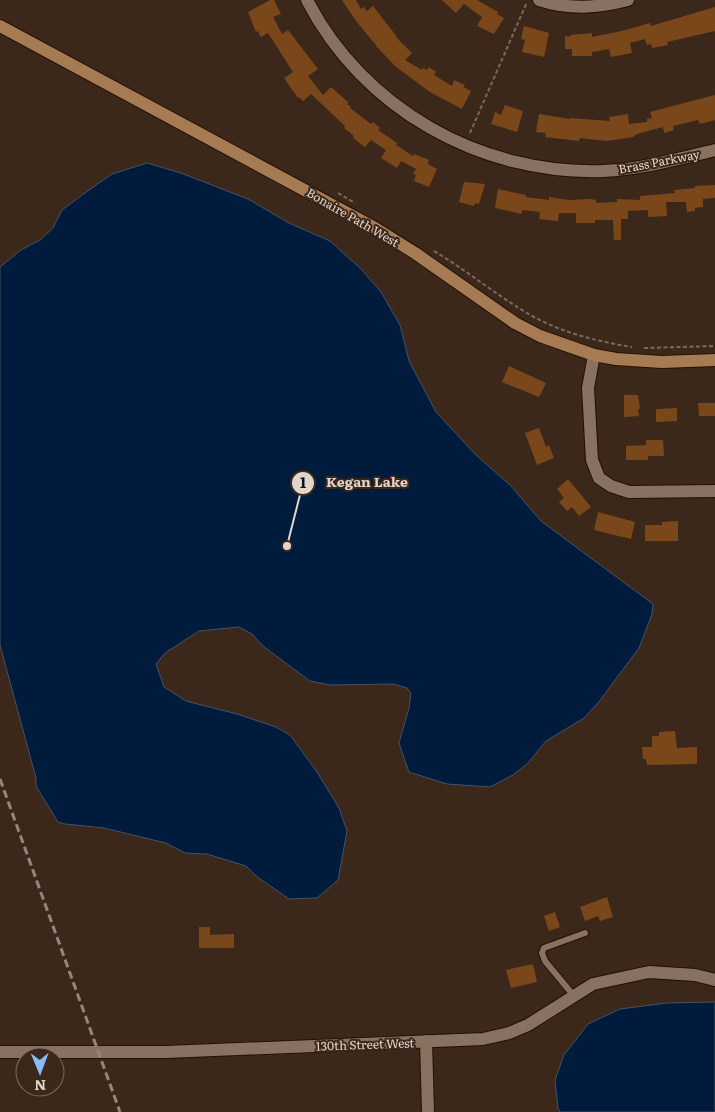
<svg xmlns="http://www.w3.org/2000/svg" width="715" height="1112" font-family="Literata,serif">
<rect width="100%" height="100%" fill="#3c281a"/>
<path fill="#001b3b" stroke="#445366" d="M147 163 181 173 248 199 289 223 330 241 361 269 381 292 400 325 409 361 436 412 476 455 510 485 541 521 653 604 652 614 639 648 598 703 584 718 546 741 528 763 513 775 490 787 447 784 409 772 399 743 409 708 411 693 407 688 393 684 330 685 310 681 263 646 252 634 239 627 199 631 165 653 156 664 164 687 186 701 237 714 276 727 290 735 317 772 339 808 347 831 338 880 317 898 289 899 256 876 246 866 207 854 185 853 166 843 104 828 65 824 58 822 36 786V778L0 645V267L21 250 40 240 53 228 62 210 89 190 112 174Z
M715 1002V1112H560L558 1108 555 1080 564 1055 588 1024 620 1009 667 1003Z"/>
<path fill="#7a471b" d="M270 0H274L281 14 273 17 282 34 288 30 318 69 308 76 323 95 331 87 349 103 347 104 351 107 350 108 371 124 373 122 380 128 378 130 397 143 396 145 413 156 414 154 429 160 428 164 437 169 429 187 414 181 416 175 413 174 416 169 401 161 397 168 381 158 386 150 371 140 365 147 353 138 354 136 344 128 345 126 311 94 303 101 299 97 298 98 284 78 293 72 268 33 261 37 258 31 256 32 248 12Z
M342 0H356L361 9 364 7 367 11 373 6 397 37H396L412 53 405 60 422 70 423 68 427 70 429 67 436 72 434 75 452 86 454 80 465 85 463 87 471 91 462 109 430 92 396 67 376 46V45L356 21Z
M442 0H477L498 12 497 14 504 18 494 34 477 26 482 17 464 4 456 13Z
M715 7V31L667 42 668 45 652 48 651 44 647 45 645 39 630 43 632 53 611 57 609 49 592 52V56H572V49H565V36L570 37V35L592 33V37L622 31 650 23 651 26Z
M524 26 549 33 544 57 522 52 525 40 521 39Z
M715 95V120L700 124 698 120 673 126 674 130 664 133 663 127 637 134 633 137 607 141 580 138 579 141 545 137 546 133 536 132 539 114 570 119V118L610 121 609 117 628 114 629 124 647 122V119L652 118 650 112Z
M505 105 523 111 517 132 491 124 495 112 501 115Z
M464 182 485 184 479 204 475 203 474 206 459 202Z
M715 185V198L703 199V207L695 208V211L687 212 686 202H666L667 216 648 217V210L628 211V219H621V240H614L613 220H595V223H576V213H559L558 221 539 219 540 212 522 210V214L495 208 498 189 526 195V197L549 200V197L569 200 591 199 596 200V203L617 202V199L640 200V196L675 193 674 190 695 188V186Z
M509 366 546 383 539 397 502 382Z
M624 395H638L640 409H638L639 416 624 417Z
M698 403H715V416H699Z
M677 408V421L656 422V409Z
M539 428 546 447 549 445 554 458 537 465 525 433Z
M646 440H663L664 456H648V460H626V446L646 445Z
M568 479 591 507 579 516 572 507 567 511 559 502 564 498 557 489Z
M598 512 635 522 631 539 594 530Z
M678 521V541H645V525H662V522Z
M675 731 677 748 697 747V764L647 765 646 759H643L642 747H652V736H659V732Z
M607 897 613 917 600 921 598 916 585 921 580 907Z
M555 912 560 927 549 931 544 916Z
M199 927H210V935L234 934V948H199Z
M533 964 537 982 511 988 506 970Z"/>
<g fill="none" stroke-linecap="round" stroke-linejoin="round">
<g stroke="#231004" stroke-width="8">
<path id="lane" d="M574 996 545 961 542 953 544 948 585 933"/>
</g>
<g stroke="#231004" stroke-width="14">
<path id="street" d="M307 0C363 109 481 175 603 171 642 169 678 159 715 150
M539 0C570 10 597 8 628 0
M594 355 588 388 592 460 599 478 611 486 629 492 715 491
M426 1041 428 1112
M0 1052H166L483 1039 509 1033 528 1025 593 984 649 972 695 975 715 980"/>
</g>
<g stroke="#231004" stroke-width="14">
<path id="secondary" d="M0 26 375 228 415 253 515 323 540 336 594 355 616 359 662 362 715 360"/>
</g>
<path stroke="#7b695d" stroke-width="2" stroke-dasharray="4 2.5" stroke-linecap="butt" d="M470 133 527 2
M338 193 355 203
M434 251C466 270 495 294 527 313 559 332 595 341 632 347
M644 348 715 346"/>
<use href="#lane" stroke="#897161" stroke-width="6"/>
<use href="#street" stroke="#897161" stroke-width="12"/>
<use href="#secondary" stroke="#a67b54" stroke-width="12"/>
<path stroke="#96857a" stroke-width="3" stroke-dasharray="8 4" stroke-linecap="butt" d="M0 779 120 1112"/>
</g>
<g text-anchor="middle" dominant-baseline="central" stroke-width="4" stroke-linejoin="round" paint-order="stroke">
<g font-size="12" fill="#e2d5cc" stroke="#3c281a">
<text transform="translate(659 161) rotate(-11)">Brass Parkway</text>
<text transform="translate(353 217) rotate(30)">Bonaire Path West</text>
<text transform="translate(365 1044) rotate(-2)">130th Street West</text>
</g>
</g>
<path fill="none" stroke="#e2d5cc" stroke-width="2" d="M287 546L303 483"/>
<g fill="#e2d5cc" stroke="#3c281a" stroke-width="2">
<circle cx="287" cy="546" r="5"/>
<circle cx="303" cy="483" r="12"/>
</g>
<g font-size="15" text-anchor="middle" font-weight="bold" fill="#111">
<text x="303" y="488">1</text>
</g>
<g font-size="14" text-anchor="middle" font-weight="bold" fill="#e2d5cc" stroke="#3c281a" stroke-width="4" stroke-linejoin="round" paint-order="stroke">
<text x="367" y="487">Kegan Lake</text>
</g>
<g transform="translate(40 1072) rotate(179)"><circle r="24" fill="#3c281a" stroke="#7e6d61"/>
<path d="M0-4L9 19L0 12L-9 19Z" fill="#87bbfb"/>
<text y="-8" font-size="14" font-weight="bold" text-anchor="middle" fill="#e2d5cc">N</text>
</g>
</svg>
